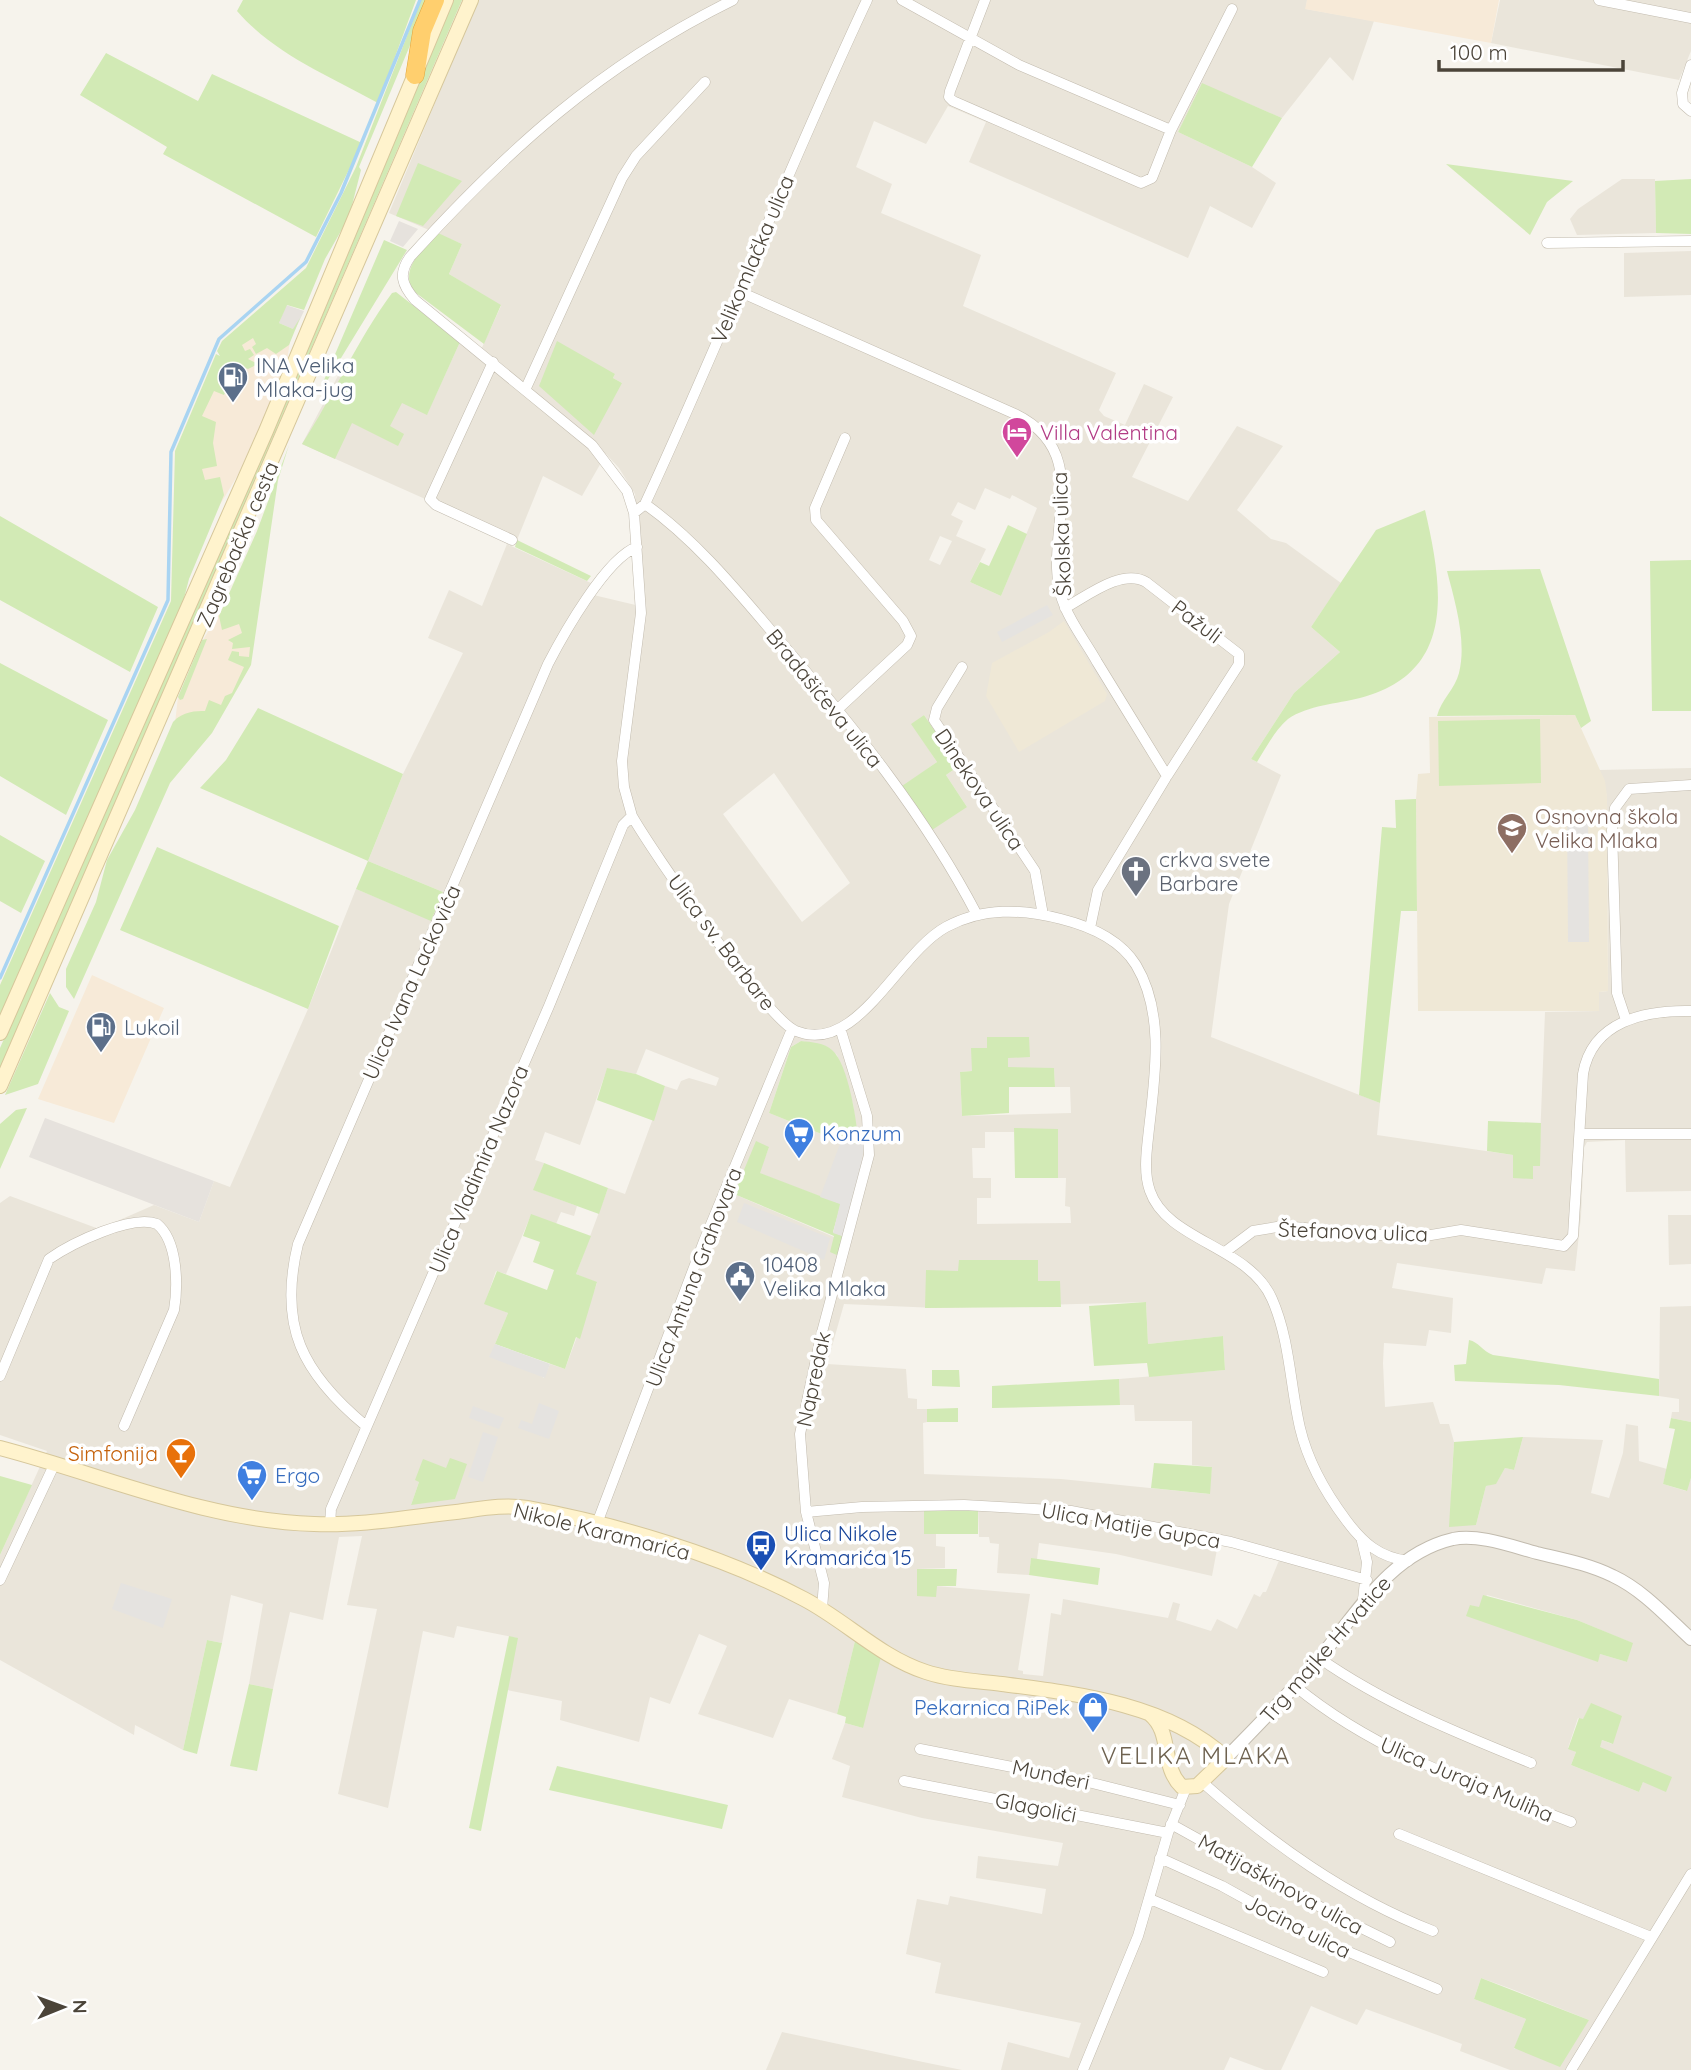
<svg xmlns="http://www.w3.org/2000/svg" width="1691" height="2070" font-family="Quicksand,sans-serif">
<rect width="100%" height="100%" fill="#f6f3ec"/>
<path fill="#eae5da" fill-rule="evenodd" d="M478 0H1307L1306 9 1374 21 1353 81 1330 57 1282 118 1202 84 1178 132 1252 167 1276 183 1252 228 1210 206 1188 258 969 162 986 122 948 106 926 144 874 121 856 167 892 184 881 213 981 255 963 306 1116 373 1099 410 1104 416 1125 425 1144 384 1173 397 1132 477 1188 501 1237 426 1283 446 1237 510 1271 539 1286 543 1341 583 1311 627 1340 652 1294 693 1251 759 1281 775 1229 904 1211 1037 1380 1103 1377 1135 1513 1155 1539 1166 1545 1012 1599 1011V992L1608 991 1607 796 1599 770 1691 768V1191L1626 1192 1625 1140 1587 1142 1584 1148 1581 1216 1575 1271 1546 1268 1542 1284 1397 1263 1392 1288 1453 1298 1451 1333 1429 1330 1426 1346 1384 1343 1383 1363 1385 1407 1433 1402 1440 1424H1449L1454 1442 1451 1490 1476 1525 1486 1486 1496 1483 1505 1468 1514 1470 1523 1437 1603 1440 1591 1493 1609 1498 1623 1453 1626 1424 1638 1426 1639 1461 1667 1469 1663 1484 1686 1491 1691 1478V2070H1510L1460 2051 1462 2044 1366 2009 1357 2025 1311 2006 1281 2070H1265L1230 2057 1224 2070H1001L1008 2042 1069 2058 1081 2023 935 1993 941 1963 906 1954 917 1899 948 1905 950 1896 1042 1914 1046 1889 976 1878 978 1856 1058 1866 1063 1843 922 1818 842 1797 850 1766 832 1759 845 1723 863 1728 855 1641 837 1714 789 1699 773 1738 698 1714 727 1646 699 1634 670 1704 650 1697 639 1742 560 1720 562 1701 507 1690 517 1638 457 1626 454 1638 423 1631 388 1808 338 1794 377 1609 347 1605 362 1536 339 1537 323 1620 290 1612 273 1689 249 1684 263 1604 231 1595 222 1643 207 1640 183 1750 135 1725 134 1735 0 1660V1555L47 1451 0 1435V1203L10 1196 99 1229 154 1205 199 1222 214 1181 230 1187 308 1009 356 889 431 920 443 892 368 861 403 774 463 653 428 638 449 590 482 606 507 544 591 583 585 593 644 607 635 494 619 468 606 454 582 496 543 476 517 540 302 444 340 372 427 414 460 342 479 354 501 306 449 274 462 244 389 213ZM615 374 613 378 622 383 539 382ZM985 488 1010 499 1012 495 1037 508 1001 596 970 582 986 549 956 536 963 521 951 515 958 502 975 510ZM940 536 952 541 940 565 929 560ZM924 715 959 766 946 775 967 807 902 787 937 762 912 724ZM774 773 850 883 802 922 723 814ZM801 1041 827 1047 837 1055 853 1104 858 1144 839 1141 769 1113 791 1047ZM988 1048 1007 1058 1008 1068H1054L1055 1087H1070L1071 1113 962 1116 960 1072 972 1071ZM646 1049 719 1078 716 1086 689 1078 681 1081 677 1090 665 1086 625 1194 608 1188 576 1274 597 1283 565 1369 550 1364 544 1378 495 1344 508 1313 485 1303 496 1271 506 1274 531 1215 556 1224 561 1212 574 1216 577 1206 534 1190 544 1163 535 1160 545 1132 580 1145 607 1069 636 1074ZM1014 1129H1058V1178H1066L1065 1206 1070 1207 1071 1223 977 1224V1198H991V1178H973L972 1148H985V1132H1014ZM769 1147 759 1173 840 1204 839 1256 834 1237 734 1194ZM1146 1302 1148 1344 1223 1336 1225 1370 1119 1379 1120 1405H1134L1135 1421H1192V1465L1212 1467 1209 1494 1061 1479 924 1474 923 1423 927 1422V1409H917V1399L908 1398 906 1369 827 1364 844 1304 936 1308ZM446 1468 411 1505 419 1482ZM978 1508 979 1537H989L990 1543 999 1544 997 1573 1029 1575 1031 1559H1037L1039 1543 1116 1554 1212 1576 1218 1544 1280 1558 1266 1592H1263L1260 1597 1254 1594 1237 1629 1217 1619 1211 1631 1176 1620 1180 1604 1173 1602 1168 1618 1063 1599 1061 1615 1051 1613 1043 1676 1023 1674V1671L1018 1670 1030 1594 936 1586 917 1569 945 1568V1547L936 1546V1534L924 1533ZM1487 1595 1577 1620 1632 1643 1627 1662 1600 1654 1597 1661 1568 1651 1470 1605 1479 1608ZM1591 1704 1612 1744 1602 1740 1599 1747 1643 1782 1639 1792 1571 1765 1576 1752 1568 1748 1578 1718 1583 1720ZM1481 1978 1509 1988 1589 2020 1514 2049 1526 2019 1474 1999Z
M1500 0H1691V51L1679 80 1491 43Z
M1622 179H1655L1656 233 1577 235 1570 219 1578 209Z
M1691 251V295L1624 297V253Z
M1668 1215H1691V1264L1669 1265Z
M1691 1306V1422L1671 1418 1672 1412H1679V1399L1659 1396 1660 1307Z
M782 2032 923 2062 962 2070H766Z"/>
<path fill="#f7ead8" d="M1307 0H1499L1491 43 1305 9Z
M253 321 290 341 286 367 239 473 218 508 183 447 186 430Z
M224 605 257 616 250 665 211 732 175 723 178 697 203 640Z
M92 975 164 1008 114 1123 38 1099Z"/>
<path fill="#e6e2dd" d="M399 221 418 229 403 247 390 241Z
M286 305 304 311 295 330 279 323Z
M45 1118 214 1181 199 1222 29 1157Z"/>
<path fill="#efe8d6" d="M1064 621 1107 694 1105 701 1019 752 986 696 992 663 1049 632Z
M1575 715 1605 781 1607 796 1608 991 1599 992V1011H1418L1416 799 1418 774 1430 773 1429 717Z"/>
<path fill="#d2eab5" d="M243 0H416L378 103C329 76 274 54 237 11Z
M421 0H429L359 167 361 170 349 217 325 259 304 310 287 305 279 323 293 329 300 318 289 345 276 354 267 348 256 354 252 347 256 344 253 338 242 345 245 351 250 349 254 355 248 359 258 364 248 369 238 365 224 395 214 391 202 416 216 422 213 443 217 466 202 469 205 480 220 477 224 495 189 579 182 606 0 1019V985L171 601 175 451 216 354 220 356 217 351 222 341 306 268 356 167Z
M454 0H462L0 1069V1048L295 381Z
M106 53 198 101 212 74 362 143 316 237 163 154 167 147 80 95Z
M1202 83 1282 118 1252 167 1178 132Z
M418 163 462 181 423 226 396 216Z
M1446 164 1573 181 1547 202 1530 235Z
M1691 179V234L1656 233 1655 181Z
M438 233 462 244 449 274 501 305 484 344 412 290C401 266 423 250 438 233Z
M384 240 407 250 327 381 324 380Z
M396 292 460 342 427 415 402 403 390 426 404 434 398 446 352 423 335 459 302 444C334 395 357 340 392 293Z
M557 341 615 374 613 378 622 383 594 435 539 386Z
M289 445 278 480 251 665 212 733 170 783 74 999 66 987V969L96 902 107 860 135 810 173 722C183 711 196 711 205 711L209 700 221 705 225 696 232 693 244 667 228 660 232 651 239 652V656L249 657 250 647 232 649 233 643 228 640 242 633 239 624 222 630 219 616 257 531Z
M1425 510C1443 588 1457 673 1360 698 1337 704 1308 705 1288 719 1275 730 1266 748 1257 762L1251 759 1294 693 1340 652 1311 627 1376 530Z
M0 516 158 607 130 672 0 600Z
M1008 525 1027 534 1001 596 970 582 980 562 989 566Z
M517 540 591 576 587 581 515 547Z
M1691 560V711H1652L1650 561Z
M1540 569 1591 721 1581 728 1575 715 1437 716C1441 700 1455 689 1459 673 1467 641 1455 602 1447 571Z
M207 639 183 699 180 700 178 697 202 640Z
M0 663 108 720 66 815 0 776Z
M258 708 403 774 368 861 443 892 431 921 356 889 368 861 200 788 226 760Z
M924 715 959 766 946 775 967 807 932 830 902 786 937 762 911 724Z
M1540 719 1541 783 1439 786 1438 721Z
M1416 799 1417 911H1401L1380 1103 1359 1095 1382 827 1396 828 1395 800Z
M0 835 45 861 21 913 0 901Z
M157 847 339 926 308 1009 120 930Z
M50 993 59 1007 69 1011 38 1084 5 1095Z
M987 1037H1029L1030 1057 1008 1058V1067L1054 1068 1055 1087H1009V1113L962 1116 960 1072 972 1071 971 1048H987Z
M801 1041C811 1042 825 1043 832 1050 848 1063 858 1124 858 1144L839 1141 769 1113 791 1047Z
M607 1068 636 1074 665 1086 654 1121 597 1100Z
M27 1108 0 1169V1124L16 1110Z
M1488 1121 1541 1123 1540 1166H1533V1179L1513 1178V1155L1487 1151Z
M1014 1128 1058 1129V1178H1015Z
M756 1141 769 1147 760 1173 841 1204 833 1232 845 1237 839 1256 830 1252 834 1236 734 1194Z
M544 1163 608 1188 599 1214 533 1190Z
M531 1214 591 1236 576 1274 597 1282 580 1339 576 1337 565 1369 495 1344 508 1313 484 1304 497 1271 547 1290 554 1270 533 1262 540 1242 523 1236Z
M959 1260H1038V1281H1060L1061 1307 925 1308 926 1270 958 1271Z
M1146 1302 1148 1344 1223 1336 1225 1370 1149 1377 1147 1363 1094 1366 1089 1306Z
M1469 1340C1479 1342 1482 1351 1493 1355L1659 1379V1396L1559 1385 1455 1381 1454 1365 1466 1364Z
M932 1370H959L960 1387 932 1386Z
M1119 1379 1120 1405 992 1408V1386Z
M958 1408V1422H927V1409Z
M1671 1418 1691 1422V1478L1687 1491 1663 1484 1675 1429 1669 1428Z
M1523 1437 1514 1470 1505 1468 1496 1484 1486 1486 1476 1525 1449 1527 1454 1442Z
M450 1458 467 1464 455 1499 411 1505 419 1482 415 1480 423 1459 446 1468Z
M1154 1463 1212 1467 1210 1494 1151 1488Z
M0 1476 32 1485 0 1555Z
M924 1507 978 1508V1534H924Z
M1031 1558 1100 1568 1098 1585 1029 1575Z
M917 1569H957L956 1586H937L936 1597 917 1596Z
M1483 1595 1577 1620 1633 1643 1627 1662 1600 1654 1598 1662 1466 1616 1470 1605 1479 1607Z
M509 1636 518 1638 481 1831 469 1828Z
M207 1640 222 1643 197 1754 183 1750Z
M855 1641 881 1657 863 1728 845 1723 846 1717 837 1714Z
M249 1684 273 1689 257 1771 230 1766Z
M1591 1703 1622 1716 1613 1744 1602 1740 1600 1747 1672 1777 1666 1792 1643 1782 1639 1792 1571 1765 1576 1752 1568 1749 1579 1718 1583 1719Z
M557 1766 728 1805 722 1829 549 1790Z
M1481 1978 1589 2020 1560 2067 1514 2048 1526 2019 1474 1999Z"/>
<path fill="#e5e3e0" d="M1047 605 1053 615 1002 642 997 632Z
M1567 816H1588L1589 942H1568Z
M841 1141 864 1145 860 1176 845 1237 833 1233 840 1204 820 1197Z
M744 1203 830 1238 824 1260 737 1222Z
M495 1344 550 1364 545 1378 489 1357Z
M539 1403 559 1411 549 1439 518 1428 521 1420 532 1424Z
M473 1406 504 1418 499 1429 469 1418Z
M483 1432 498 1437 483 1482 468 1477Z
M121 1583 172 1599 163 1628 112 1609Z"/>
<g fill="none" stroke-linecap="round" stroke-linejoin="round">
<path stroke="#a9d4f2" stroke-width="3.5" d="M0 978 168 600 171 452 219 339 306 262 341 193 420 0"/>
<g stroke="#c2bbae" stroke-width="11">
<path id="minor" d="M733 0C601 65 508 149 410 257 398 274 402 285 415 300L592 445 627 491 634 513 641 613 622 761 624 787 632 816C652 851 767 1019 796 1031 857 1056 897 954 946 927 983 907 1022 909 1061 919 1089 926 1120 939 1136 965 1165 1013 1155 1076 1149 1129 1147 1148 1143 1172 1150 1191 1167 1241 1249 1246 1272 1299 1290 1340 1290 1385 1300 1428 1308 1462 1325 1492 1346 1520 1363 1543 1379 1557 1408 1561
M902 0 1019 65 1171 130 1232 9
M985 0 950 91 949 97 953 101 1141 183 1152 178 1171 130
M1599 0 1691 18
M1691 65 1682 93 1683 104 1691 111
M1547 243 1691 241
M738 291 1015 414C1101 456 1036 542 1065 607 1073 626 1087 644 1097 662 1120 700 1144 738 1167 776L1098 890 1090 928
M493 362 430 499 436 505 512 540
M526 388 622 178 636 156 705 82
M645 504C697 541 738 592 779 640 852 725 925 815 977 915
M634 513 645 504C722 338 789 166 867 0
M1065 608C1087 596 1122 568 1146 582L1239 654V664L1167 776
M962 667 937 708 934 720 1035 871 1043 915
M838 709 907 645 911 636 903 621 816 520 815 508 845 438
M1626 1020 1617 993 1612 830 1615 808 1629 789 1691 785
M1580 1134H1691
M1225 1252 1253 1231 1283 1226 1413 1238 1461 1230 1564 1246 1573 1236 1583 1074C1592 1021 1645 1010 1691 1011
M0 1376 49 1259C72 1243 132 1214 157 1224 178 1241 178 1286 174 1310L124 1426
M366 1426C302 1373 278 1326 298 1244L548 664C563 635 606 558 637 547
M806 1512 862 1507 964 1505 1071 1511 1231 1542 1367 1580
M330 1525 331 1509 549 1006 623 825 632 816
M596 1526 704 1241 792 1029
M1362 1541 1367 1562 1363 1600
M0 1580 55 1463
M822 1609 824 1583 806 1512 800 1434 821 1336 869 1155 867 1116 841 1031
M1319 1658C1385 1704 1457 1733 1531 1763
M1295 1686C1376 1753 1474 1785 1571 1822
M920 1749 1084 1781 1180 1805
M904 1781 1168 1833
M1202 1782C1271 1843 1346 1897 1433 1931
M1171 1824 1333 1914 1390 1942
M1399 1834 1651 1937
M1160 1858 1222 1886 1318 1939 1437 1989
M1150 1899 1323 1972
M1083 2070 1138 1936 1168 1833 1186 1788
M1571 2070 1691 1874"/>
</g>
<g stroke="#c2bbae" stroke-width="14">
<path id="tertiary" d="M1226 1758C1257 1726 1288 1695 1317 1661 1356 1615 1389 1554 1453 1539 1479 1534 1511 1546 1537 1553 1562 1559 1589 1564 1613 1576 1643 1590 1667 1617 1691 1639"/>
</g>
<g stroke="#d6c79b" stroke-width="16">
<path id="secondary" d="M0 1033 266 431 446 0
M0 1086 471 0
M0 1448C103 1475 207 1521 314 1524 362 1526 409 1517 456 1512 480 1509 504 1504 527 1508 619 1525 721 1555 804 1599 846 1621 880 1657 926 1672 950 1680 977 1681 1002 1684 1080 1694 1167 1704 1226 1758L1197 1786 1182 1787C1160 1766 1173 1733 1150 1714"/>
</g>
<g stroke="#e0a43c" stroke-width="19">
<path id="motorway" d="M415 75 422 31 435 0"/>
</g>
<use href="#minor" stroke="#fff" stroke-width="10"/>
<use href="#tertiary" stroke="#fff" stroke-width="12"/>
<use href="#secondary" stroke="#fff3cd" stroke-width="14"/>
<use href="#motorway" stroke="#ffcf6e" stroke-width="18"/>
</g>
<defs>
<g id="fuel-pin" transform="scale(1.575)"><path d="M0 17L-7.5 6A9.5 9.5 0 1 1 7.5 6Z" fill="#5c6f8a" stroke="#fff"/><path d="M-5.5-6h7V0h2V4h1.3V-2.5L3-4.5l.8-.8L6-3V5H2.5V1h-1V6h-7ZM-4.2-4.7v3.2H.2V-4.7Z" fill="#fff"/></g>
<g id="hotel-pin" transform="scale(1.575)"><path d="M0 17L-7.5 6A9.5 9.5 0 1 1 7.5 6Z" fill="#d1479c" stroke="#fff"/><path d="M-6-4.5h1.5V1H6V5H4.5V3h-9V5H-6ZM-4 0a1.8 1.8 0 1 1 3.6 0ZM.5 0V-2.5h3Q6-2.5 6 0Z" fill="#fff"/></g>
<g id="school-pin" transform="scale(1.575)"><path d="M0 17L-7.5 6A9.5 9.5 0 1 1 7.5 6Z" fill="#8d6e63" stroke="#fff"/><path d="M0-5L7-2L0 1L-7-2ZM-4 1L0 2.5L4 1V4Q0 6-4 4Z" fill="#fff"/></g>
<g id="church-pin" transform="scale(1.575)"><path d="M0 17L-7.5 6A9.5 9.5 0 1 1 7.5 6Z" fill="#6b7280" stroke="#fff"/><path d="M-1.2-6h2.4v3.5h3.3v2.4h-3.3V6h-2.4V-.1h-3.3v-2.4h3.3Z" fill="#fff"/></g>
<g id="supermarket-pin" transform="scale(1.575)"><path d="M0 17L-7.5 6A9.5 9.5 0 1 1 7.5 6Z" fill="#3f7fe0" stroke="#fff"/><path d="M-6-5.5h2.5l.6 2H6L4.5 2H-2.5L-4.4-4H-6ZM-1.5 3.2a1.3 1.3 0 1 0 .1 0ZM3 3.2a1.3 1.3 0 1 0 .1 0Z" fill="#fff"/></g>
<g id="civic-pin" transform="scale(1.575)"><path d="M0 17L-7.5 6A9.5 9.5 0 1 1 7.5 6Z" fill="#5c6f8a" stroke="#fff"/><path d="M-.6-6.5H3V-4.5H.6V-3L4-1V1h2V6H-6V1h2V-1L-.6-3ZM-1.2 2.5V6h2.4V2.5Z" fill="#fff"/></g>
<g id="bar-pin" transform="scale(1.575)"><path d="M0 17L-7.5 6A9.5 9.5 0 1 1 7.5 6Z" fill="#e8710a" stroke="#fff"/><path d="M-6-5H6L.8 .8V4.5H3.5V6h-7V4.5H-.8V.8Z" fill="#fff"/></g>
<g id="bus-pin" transform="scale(1.575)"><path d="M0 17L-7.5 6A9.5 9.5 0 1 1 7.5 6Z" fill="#1a4fb4" stroke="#fff"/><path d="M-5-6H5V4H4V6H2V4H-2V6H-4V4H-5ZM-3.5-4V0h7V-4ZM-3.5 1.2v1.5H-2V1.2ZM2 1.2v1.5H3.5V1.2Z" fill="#fff"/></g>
<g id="shop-pin" transform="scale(1.575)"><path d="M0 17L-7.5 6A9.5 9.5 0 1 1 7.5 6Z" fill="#3f7fe0" stroke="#fff"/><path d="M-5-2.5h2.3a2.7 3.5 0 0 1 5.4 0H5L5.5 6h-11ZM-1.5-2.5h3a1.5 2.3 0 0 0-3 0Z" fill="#fff"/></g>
</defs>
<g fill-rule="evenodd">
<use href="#fuel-pin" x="233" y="377"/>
<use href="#hotel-pin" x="1017" y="432"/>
<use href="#school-pin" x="1512" y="828"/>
<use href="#church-pin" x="1136" y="871"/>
<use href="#fuel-pin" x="101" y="1027"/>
<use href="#supermarket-pin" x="799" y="1133"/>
<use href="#civic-pin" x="740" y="1276"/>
<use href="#bar-pin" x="181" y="1453"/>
<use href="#supermarket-pin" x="252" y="1475"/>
<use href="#bus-pin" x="761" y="1545"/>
<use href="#shop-pin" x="1093" y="1707"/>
</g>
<g text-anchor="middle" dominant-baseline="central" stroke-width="7" stroke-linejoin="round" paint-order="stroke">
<g font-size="21" fill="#4b4439" stroke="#fff">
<text transform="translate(752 259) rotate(-67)">Velikomlačka ulica</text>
<text transform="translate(1061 534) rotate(-92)">Školska ulica</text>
<text transform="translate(237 544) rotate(-67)">Zagrebačka cesta</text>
<text transform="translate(1197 621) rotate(37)">Pažuli</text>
<text transform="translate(825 698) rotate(51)">Bradašićeva ulica</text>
<text transform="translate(980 789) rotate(56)">Dinekova ulica</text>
<text transform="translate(722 942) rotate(53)">Ulica sv. Barbare</text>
<text transform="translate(411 982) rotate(-66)">Ulica Ivana Lackovića</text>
<text transform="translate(478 1169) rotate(-67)">Ulica Vladimira Nazora</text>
<text transform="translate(1353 1231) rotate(2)">Štefanova ulica</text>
<text transform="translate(693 1277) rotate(-69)">Ulica Antuna Grahovara</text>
<text transform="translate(813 1379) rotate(-78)">Napredak</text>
<text transform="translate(1131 1525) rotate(10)">Ulica Matije Gupca</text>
<text transform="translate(602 1531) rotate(14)">Nikole Karamarića</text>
<text transform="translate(1325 1649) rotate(-49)">Trg majke Hrvatice</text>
<text transform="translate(1051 1774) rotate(12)">Munđeri</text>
<text transform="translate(1467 1779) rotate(23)">Ulica Juraja Muliha</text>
<text transform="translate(1036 1807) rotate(11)">Glagolići</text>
<text transform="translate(1281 1884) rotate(29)">Matijaškinova ulica</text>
<text transform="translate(1298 1926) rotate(27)">Jocina ulica</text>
</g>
<g font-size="21" fill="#4e5e75" stroke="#fff" text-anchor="start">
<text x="256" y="365">INA Velika<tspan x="256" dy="24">Mlaka-jug</tspan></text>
<text x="124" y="1027">Lukoil</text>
<text x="763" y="1264">10408<tspan x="763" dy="24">Velika Mlaka</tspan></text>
</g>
<g font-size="21" fill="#b23c85" stroke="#fff" text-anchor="start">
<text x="1040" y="432">Villa Valentina</text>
</g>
<g font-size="21" fill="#785e54" stroke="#fff" text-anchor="start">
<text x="1535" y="816">Osnovna škola<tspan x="1535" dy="24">Velika Mlaka</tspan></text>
</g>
<g font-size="21" fill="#5b616d" stroke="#fff" text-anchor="start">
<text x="1159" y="859">crkva svete<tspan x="1159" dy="24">Barbare</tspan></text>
</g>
<g font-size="21" fill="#366cbe" stroke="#fff" text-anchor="start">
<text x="822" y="1133">Konzum</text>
<text x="275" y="1475">Ergo</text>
<text x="1070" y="1707" text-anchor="end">Pekarnica RiPek</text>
</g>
<g font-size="21" fill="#c56008" stroke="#fff" text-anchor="end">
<text x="158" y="1453">Simfonija</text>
</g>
<g font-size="21" fill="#164399" stroke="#fff" text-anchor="start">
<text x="784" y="1533">Ulica Nikole<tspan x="784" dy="24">Kramarića 15</tspan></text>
</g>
<g font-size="24" letter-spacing="2" fill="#6e6250" stroke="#fff">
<text x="1196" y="1755">VELIKA MLAKA</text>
</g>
</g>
<g transform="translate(63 2007) rotate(89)" stroke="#ffffff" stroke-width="5" paint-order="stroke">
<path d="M0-5L12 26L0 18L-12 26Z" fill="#4b4439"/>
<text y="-10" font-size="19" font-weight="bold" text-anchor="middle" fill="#4b4439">N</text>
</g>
<path d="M1439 60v10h184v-10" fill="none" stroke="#4b4439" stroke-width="3.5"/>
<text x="1450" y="60" font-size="21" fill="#4b4439" stroke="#ffffff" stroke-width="5" paint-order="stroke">100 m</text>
</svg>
